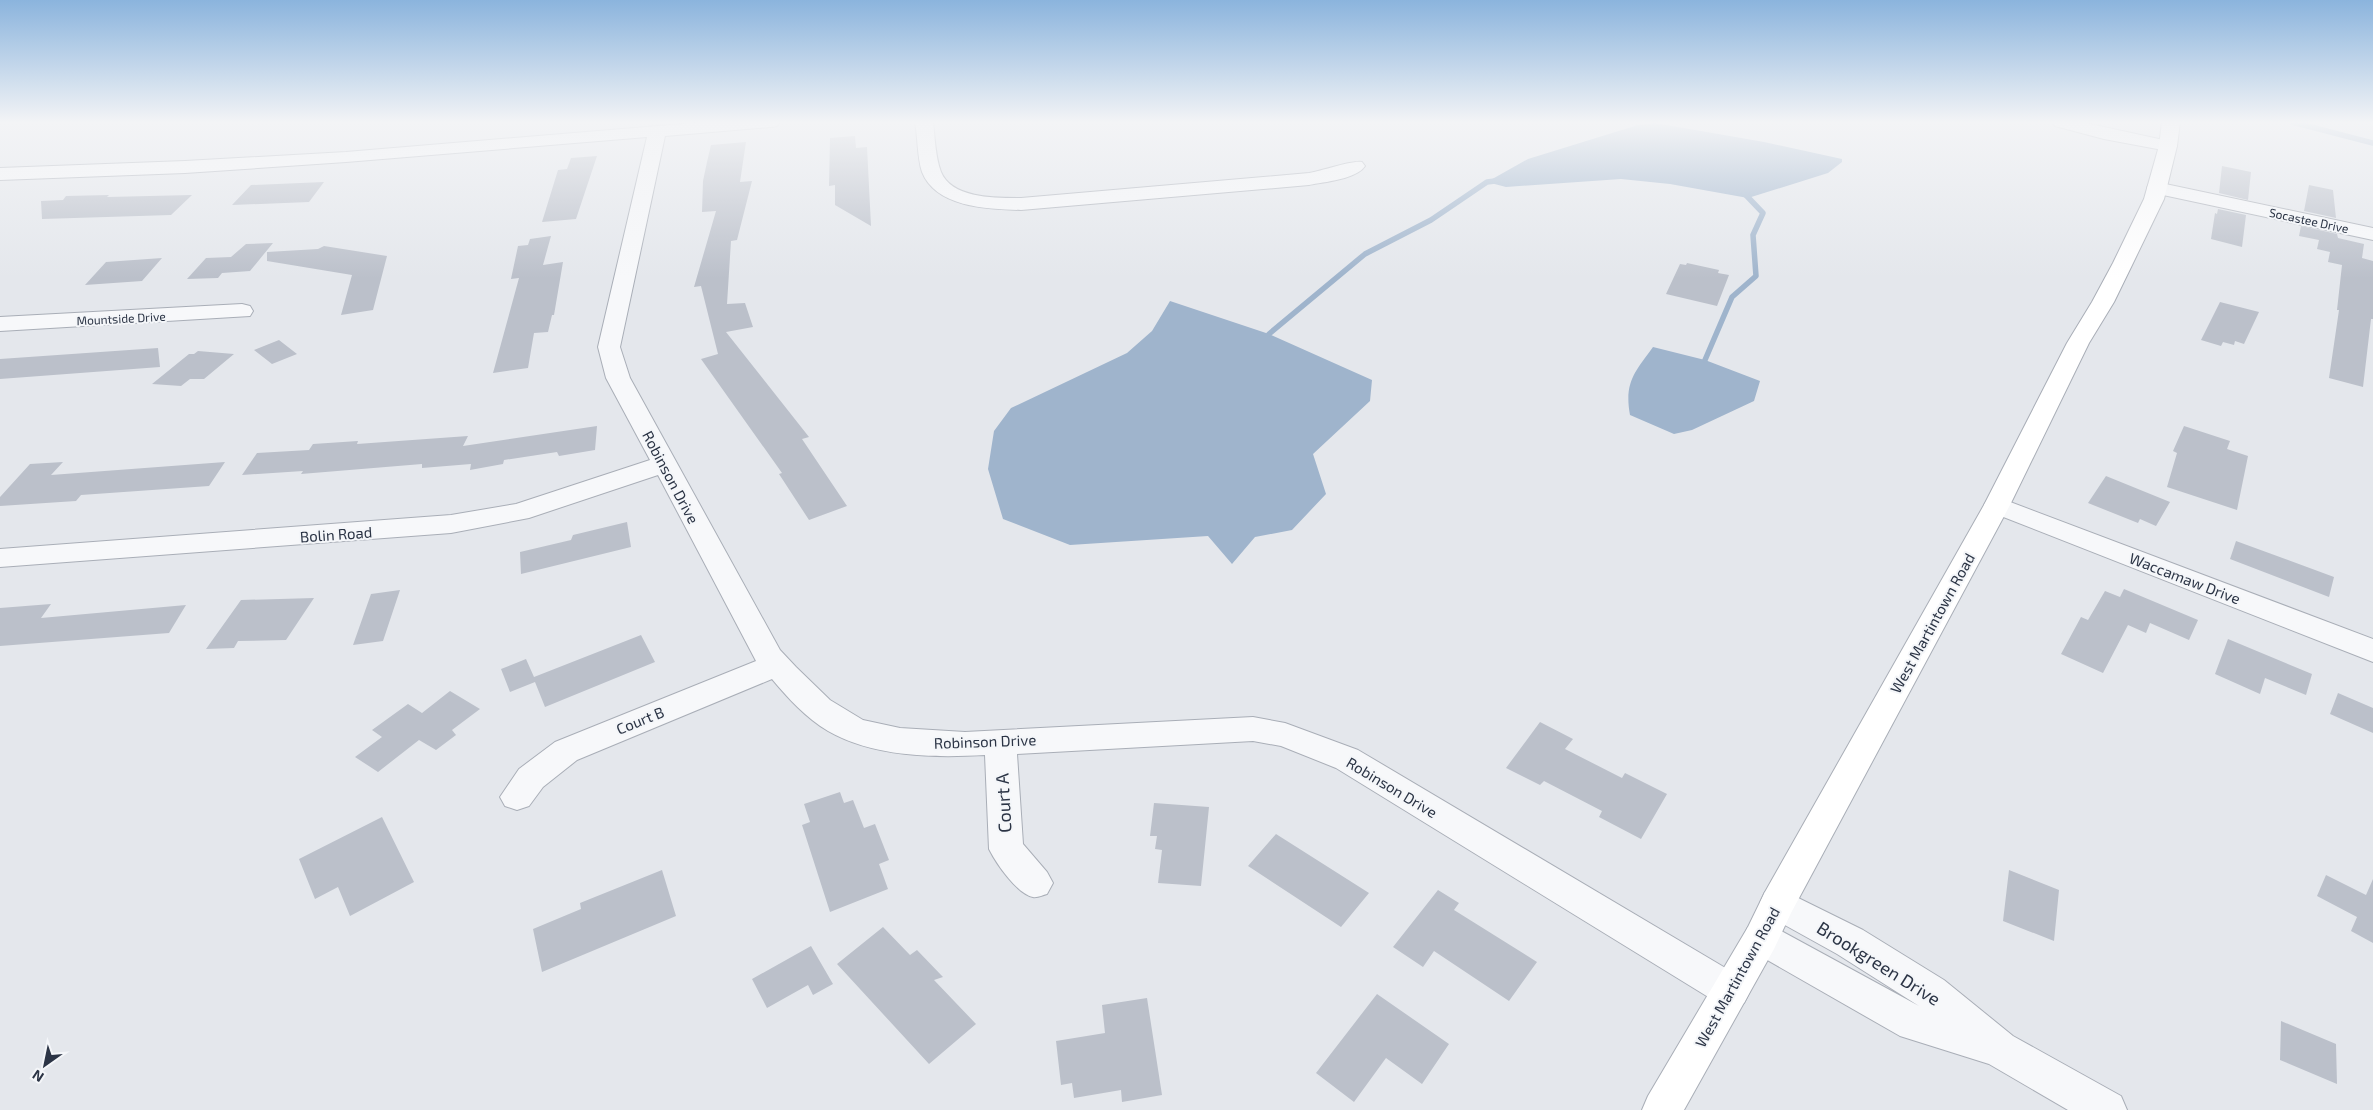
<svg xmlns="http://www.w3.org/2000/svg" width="2373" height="1110" font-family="'Exo 2',sans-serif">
<rect width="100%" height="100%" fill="#e4e7ec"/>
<path fill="#9fb4cc" d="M1655 123 1764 142 1842 159V162L1828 173 1748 198 1670 184 1621 179 1506 187 1487 182 1528 159 1638 125Z
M1170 301 1269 334 1372 380 1370 401 1313 454 1326 494 1292 530 1255 537 1232 564 1208 536 1070 545 1003 519 988 469 994 431 1011 408 1127 353 1152 331Z
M1653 347 1705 360 1760 381 1754 401 1692 430 1674 434 1630 415C1624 382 1635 372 1653 347Z"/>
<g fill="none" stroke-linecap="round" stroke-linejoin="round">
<path stroke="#9fb4cc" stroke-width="5.5" d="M2292 122 2373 143
M1269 334 1365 254 1431 220 1487 182 1495 181
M1705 360 1732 297 1756 276 1753 235 1763 213 1742 191"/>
</g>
<path fill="#bbc0ca" d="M855 136 856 148 867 147 871 226 835 205V185L829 186 830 138Z
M746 142 740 182 752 181 737 240 731 241 727 304 745 303 753 327 726 332 809 437 802 439 847 506 809 520 779 474 782 473 701 359 718 354 701 286 694 287 716 211 702 212 703 181 707 162 711 145Z
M597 156 576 219 542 222 558 170 567 169 571 158Z
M2222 166 2251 172 2248 200 2219 193Z
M324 182 309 202 232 205 251 185Z
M2309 185 2333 190 2336 218 2304 211Z
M109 195 107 197 192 195 171 215 42 219 41 201 63 200 66 196Z
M2218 209 2246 215 2242 247 2211 239 2215 213 2217 214Z
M2301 226 2337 234 2338 238 2364 244 2362 258 2373 261V319H2371L2363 387 2329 378 2339 310H2337L2342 265 2328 262 2330 252 2317 249 2319 240 2299 236Z
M551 236 543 265 563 262 554 315H552L548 332 534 333 528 368 493 373 519 278 511 279 518 246 528 245 530 239Z
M273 243 250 271 222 273 218 278 187 279 206 258 231 257 246 244Z
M324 246 387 256 373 310 341 315 352 275 267 261V252L318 249Z
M162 258 142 281 85 285 106 262Z
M1687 263 1719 270 1718 273 1729 275 1717 306 1666 294 1680 264 1686 265Z
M2220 302 2259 312 2244 344 2235 341 2234 345 2223 342 2221 346 2201 340Z
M279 340 297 354 272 364 254 350Z
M158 348 160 367 0 379V359Z
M198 351 234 354 204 379H190L181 386 152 384 189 354H194Z
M597 426 595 450 559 456 557 452 504 460 503 464 470 470 471 464 422 468V464L301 474 303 471 242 475 257 453 309 450 313 444 358 441 357 444 468 436 463 446Z
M2184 426 2230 441 2227 449 2248 456 2237 510 2167 487 2177 453 2173 451Z
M63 462 51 475 225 462 209 486 81 495 76 501 0 506V497L30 464Z
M2106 476 2170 502 2156 526 2140 519 2138 523 2088 503Z
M627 522 631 547 521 574 520 552 571 540 573 535Z
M2236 541 2334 577 2329 597 2230 559Z
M2124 589 2198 620 2189 640 2150 623 2146 633 2128 625 2103 673 2061 654 2081 617 2088 620 2105 591 2120 597Z
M400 590 383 641 353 645 371 594Z
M314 598 286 640 238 641 234 648 206 649 241 600Z
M51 604 41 618 186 605 169 633 0 646V608Z
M641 635 655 662 545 707 535 682 510 692 501 669 526 659 534 677Z
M2228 639 2312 674 2306 695 2265 678 2260 694 2215 674Z
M450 691 480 709 452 730 456 735 436 750 419 740 378 772 355 757 382 737 372 730 408 704 422 713Z
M2338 693 2373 708V733L2330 714Z
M1540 722 1573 739 1565 749 1622 778 1625 773 1667 794 1641 839 1599 817 1602 811 1544 781 1540 785 1506 768Z
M840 792 844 803 853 800 864 828 875 824 889 860 879 864 888 889 830 912 802 825 810 822 804 804Z
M1154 803 1209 807 1201 886 1158 883 1162 850 1155 849 1157 836H1150Z
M382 817 414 882 350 916 338 887 315 899 299 859Z
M1276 834 1369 893 1341 927 1248 866Z
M662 870 676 916 542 972 533 929 581 909 580 903Z
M2009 870 2059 890 2054 941 2003 921Z
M2326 875 2366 895 2373 879V943L2351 931 2357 917 2317 896Z
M1438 890 1459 903 1454 910 1537 962 1509 1001 1434 951 1423 967 1393 947Z
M883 927 910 955 917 950 943 977 934 980 976 1024 929 1064 837 964Z
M811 946 833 984 813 995 808 985 767 1008 752 979Z
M1377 994 1449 1044 1422 1084 1386 1058 1354 1102 1316 1073Z
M1147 998 1162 1095 1122 1102 1121 1090 1074 1098 1072 1083 1061 1085 1056 1041 1105 1033 1102 1005Z
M2281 1021 2336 1044 2337 1084 2280 1060Z"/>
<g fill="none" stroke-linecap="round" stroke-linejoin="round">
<g stroke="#a9aeb7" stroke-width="2">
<path id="minor" d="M706 122H780L777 126 771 127 665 136 620 347 630 378 780 650 796 667 830 700 863 720 900 728 965 732 1253 717 1285 723 1358 750 1744 979 1750 991 1744 1003 1731 1008 1718 1003 1336 768 1281 746 1253 741 1017 754 1023 844 1047 872 1053 883 1047 894C1043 895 1037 898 1033 897 1017 894 996 863 989 849L985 755C934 758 873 757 828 731 806 718 788 698 772 679L577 760 543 787 529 806 517 810 505 806 500 797 519 769 555 742 756 661 658 475 529 518 451 533 0 567V549L451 515 516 504 650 460 606 378 598 347 647 137 346 162 185 173 0 180V168L185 161 346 152Z
M915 122H933C935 138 935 156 941 172 952 199 997 198 1021 198L1309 173C1322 171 1352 160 1362 162L1365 166C1357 179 1324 182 1309 185L1021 210C989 209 936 208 922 172 917 156 918 138 915 122Z
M2052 122H2081L2168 141 2174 142 2177 146 2174 150 2168 151 2104 139 2055 126Z
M2156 182 2373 228V240L2149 192 2147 188 2149 184Z
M242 304 250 306 253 311 250 316 0 331V317Z
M1997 497 2373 639V662L1988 511 1984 505 1988 499Z
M1778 888 1863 930 1944 980 2013 1036 2121 1096 2127 1110H2068L1989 1064 1900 1036 1748 949 1743 938 1748 927 1761 922 1774 927 1919 1006 1837 954 1765 914 1760 903 1765 892Z"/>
</g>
<g stroke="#a9aeb7" stroke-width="2">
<path id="secondary" d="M2162 122H2180L2177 146 2164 199 2133 263 2114 302 2089 343 2010 505 1791 913 1774 949 1684 1110H1642L1648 1096 1748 927 1765 892 1984 505 2067 343 2092 302 2113 263 2144 199 2159 146Z"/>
</g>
<use href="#minor" fill="#f7f8fa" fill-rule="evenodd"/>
<use href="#secondary" fill="#fff" fill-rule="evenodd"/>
</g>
<linearGradient id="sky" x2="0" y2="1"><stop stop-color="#8bb4dd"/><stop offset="0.44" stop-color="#f3f4f6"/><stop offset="1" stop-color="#f3f4f6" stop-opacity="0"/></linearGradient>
<rect width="2373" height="278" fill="url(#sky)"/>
<g text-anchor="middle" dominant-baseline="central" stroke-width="4" stroke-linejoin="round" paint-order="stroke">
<g font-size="12" fill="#2b3445" stroke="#f4f6f9">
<text transform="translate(2309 220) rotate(12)">Socastee Drive</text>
<text transform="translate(121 318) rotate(-3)">Mountside Drive</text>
</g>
<g font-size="15" fill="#2b3445" stroke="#f4f6f9">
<text transform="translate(671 477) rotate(62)">Robinson Drive</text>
<text transform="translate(336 534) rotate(-4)">Bolin Road</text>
<text transform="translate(2185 578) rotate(21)">Waccamaw Drive</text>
<text transform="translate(1932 623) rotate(-61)">West Martintown Road</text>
<text transform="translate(640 720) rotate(-22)">Court B</text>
<text transform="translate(985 741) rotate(-2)">Robinson Drive</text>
<text transform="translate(1392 787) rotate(31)">Robinson Drive</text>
<text transform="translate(1737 977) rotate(-61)">West Martintown Road</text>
</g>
<g font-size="18" fill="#2b3445" stroke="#f4f6f9">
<text transform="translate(1003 803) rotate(-93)">Court A</text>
<text transform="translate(1879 963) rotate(32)">Brookgreen Drive</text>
</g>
</g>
<g transform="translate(45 1065) rotate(213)" stroke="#f4f6f9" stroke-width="4" paint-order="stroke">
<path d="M0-4L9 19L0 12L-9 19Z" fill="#2b3445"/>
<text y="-8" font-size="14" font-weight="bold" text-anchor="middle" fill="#2b3445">N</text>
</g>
</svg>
